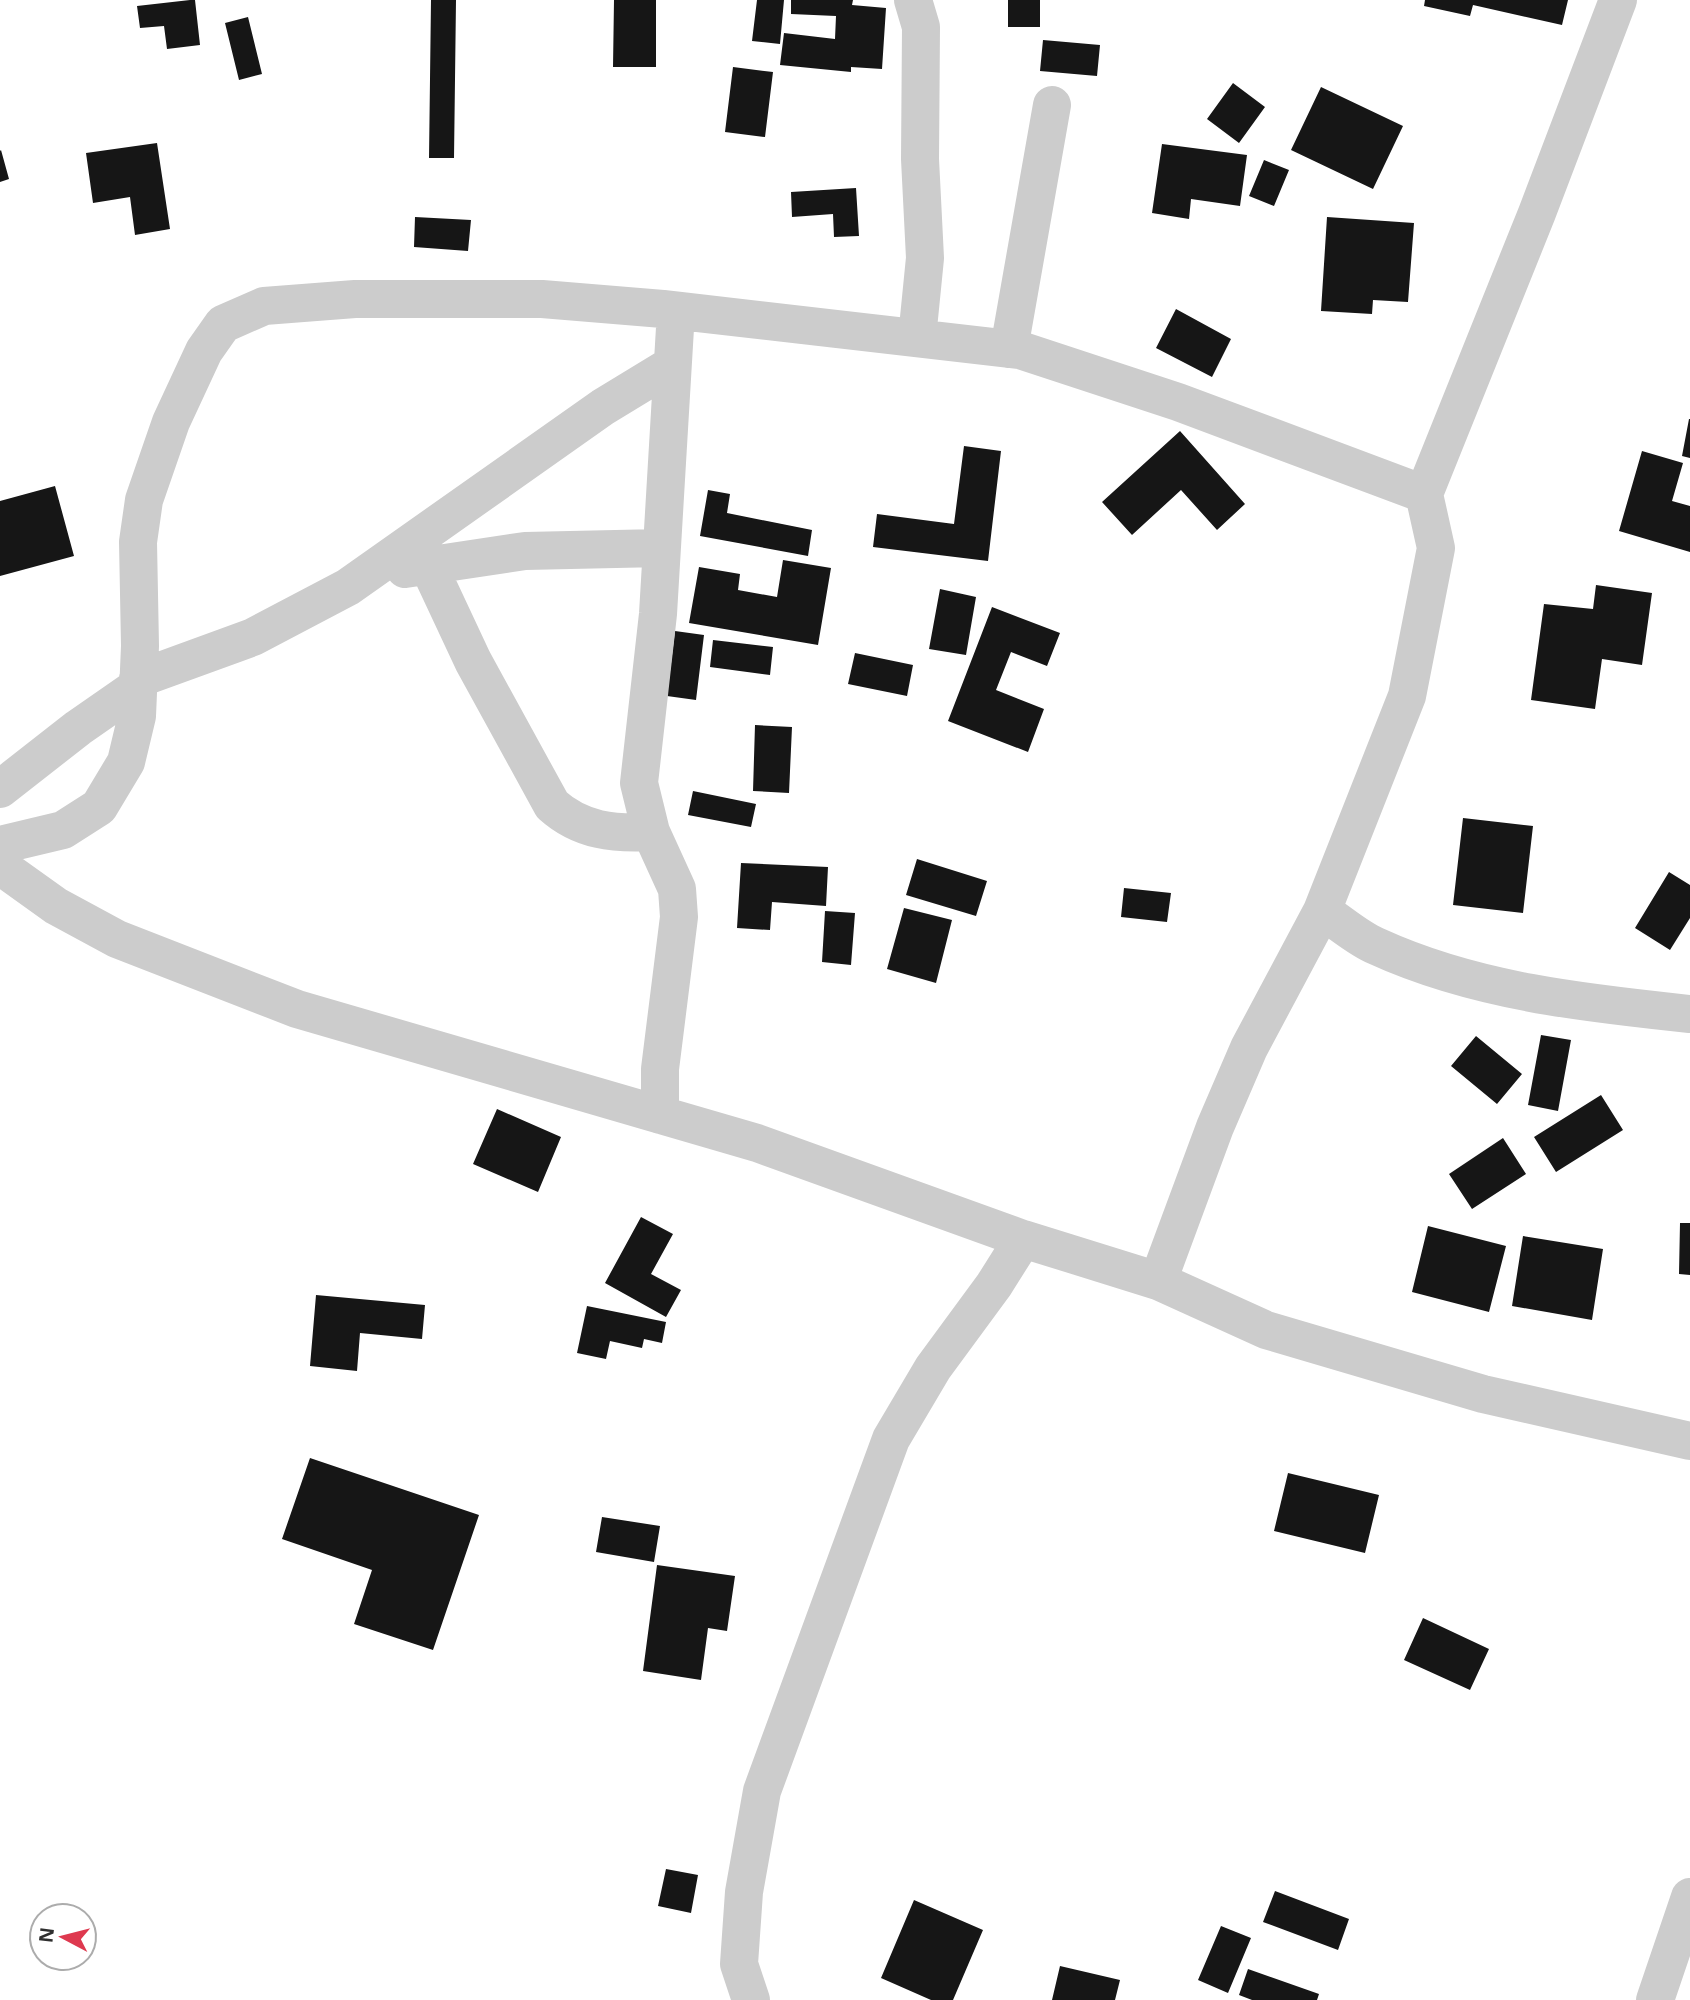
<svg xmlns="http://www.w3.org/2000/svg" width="1690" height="2000" font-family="'Noto Sans',sans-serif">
<rect width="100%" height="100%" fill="#fff"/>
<path fill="#161616" d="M190 0H195L200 45 167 49 164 26 140 28 137 6Z
M431 0H456L454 158H429Z
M614 0H656V67H613Z
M757 0H784L780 44 752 41Z
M791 0H853L852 5 886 8 882 69 851 67V72L780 65 784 33 835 39 836 16 791 14Z
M1008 0H1040V27H1008Z
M1425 0H1568L1562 25 1473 5 1470 16 1424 6Z
M248 17 262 74 239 80 225 23Z
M1043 40 1100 45 1097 76 1040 71Z
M733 67 773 72 765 137 725 132Z
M1233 83 1265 107 1239 143 1207 119Z
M1321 87 1403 126 1373 189 1291 150Z
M157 143 170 229 135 235 130 197 93 203 86 153Z
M1162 144 1247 155 1240 206 1191 199 1189 219 1152 213Z
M1 150 9 179 0 182V151Z
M1264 160 1289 170 1274 206 1249 196Z
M856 188 859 236 834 237 833 214 792 217 791 192Z
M415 217 471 220 468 251 414 247Z
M1327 217 1414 223 1408 302 1373 300 1372 314 1321 311Z
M1176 309 1231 339 1212 377 1156 348Z
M1689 419H1690V458L1682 456Z
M1180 431 1245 504 1217 530 1181 490 1132 535 1102 502Z
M964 446 1001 451 988 561 873 547 877 514 954 524Z
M1642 451 1683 463 1672 501 1690 506V552L1619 531Z
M55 486 74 556 0 576V501Z
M708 490 730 494 727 513 812 530 808 556 700 536Z
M783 560 831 568 818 645 689 623 699 567 740 574 738 590 777 597Z
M1596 585 1652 593 1642 665 1602 659 1595 709 1531 700 1544 604 1593 609Z
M940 589 976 597 966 655 929 649Z
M992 607 1060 633 1047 666 1011 652 996 690 1044 709 1028 752 948 721Z
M675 631 704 635 696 700 667 696Z
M713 640 773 647 770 675 710 667Z
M855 653 913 665 907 696 848 684Z
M755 725 792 727 789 793 753 791Z
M693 791 756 804 751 827 688 815Z
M1463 818 1533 826 1523 913 1453 905Z
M917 859 987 881 976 916 906 895Z
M741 863 828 867 826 906 772 902 770 930 737 928Z
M1669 872 1690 885V918L1670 950 1635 928Z
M1124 888 1171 893 1167 922 1121 917Z
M904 908 952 920 936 983 887 969Z
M825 911 855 913 851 965 822 962Z
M1541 1035 1571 1040 1558 1111 1528 1105Z
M1476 1036 1522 1074 1497 1104 1451 1066Z
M1601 1095 1623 1130 1556 1172 1534 1137Z
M497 1109 561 1137 538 1192 473 1164Z
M1503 1138 1526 1174 1472 1209 1449 1174Z
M641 1217 673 1234 651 1274 681 1290 666 1317 605 1283Z
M1680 1223H1690V1275L1679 1274Z
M1428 1226 1506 1246 1489 1312 1412 1292Z
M1523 1236 1603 1249 1592 1320 1512 1306Z
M316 1295 425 1305 422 1339 360 1333 357 1371 310 1366Z
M587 1306 666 1322 662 1343 644 1339 642 1348 610 1341 606 1359 577 1353Z
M310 1458 479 1515 433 1650 354 1624 372 1570 282 1539Z
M1288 1473 1379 1495 1365 1553 1274 1531Z
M602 1517 660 1526 654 1562 596 1552Z
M657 1565 735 1576 727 1631 708 1628 701 1680 643 1671Z
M1423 1618 1489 1649 1470 1690 1404 1660Z
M666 1869 698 1875 691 1913 658 1906Z
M1275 1891 1349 1919 1338 1950 1263 1922Z
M914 1900 983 1930 953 2000H931L881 1978Z
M1221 1926 1251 1938 1228 1993 1198 1980Z
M1060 1966 1120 1980 1115 2000H1052Z
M1248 1969 1319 1994 1317 2000H1252L1239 1995Z"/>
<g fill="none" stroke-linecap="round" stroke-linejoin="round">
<path stroke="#ccc" stroke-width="38" d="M913 0 921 27 920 159 925 258 917 338
M1009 349 1052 105
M1424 494 1537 213 1618 0
M429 567 473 661 552 805C581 831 614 834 651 832
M405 569 525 551 661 548
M138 679 253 637 348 587 603 407 672 365
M0 789 78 728 137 687
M0 845 63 830 99 807 126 762 137 716 140 646 138 542 144 500 171 422 204 351 223 324 264 306 355 299H542L663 309 1020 350 1178 402 1424 494 1436 548 1407 696 1322 911 1249 1048 1215 1127 1158 1281
M0 866 56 906 117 939 297 1009 757 1143 1023 1239 1158 1281 1266 1330 1483 1394 1690 1441
M1322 911C1340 922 1357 938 1376 946 1474 991 1584 1003 1690 1014
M660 1115V1069L679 917 677 889 651 832 639 783 658 614 676 311
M751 2000 739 1964 744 1892 762 1791 891 1439 933 1368 994 1285 1023 1239
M1655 2000 1690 1897"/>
</g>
<g transform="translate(63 1937) rotate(277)"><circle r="33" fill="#ffffff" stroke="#acacac" stroke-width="2"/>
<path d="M0-5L12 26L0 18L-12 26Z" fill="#de394f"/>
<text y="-10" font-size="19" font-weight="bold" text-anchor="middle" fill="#2f2f2f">N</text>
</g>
</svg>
